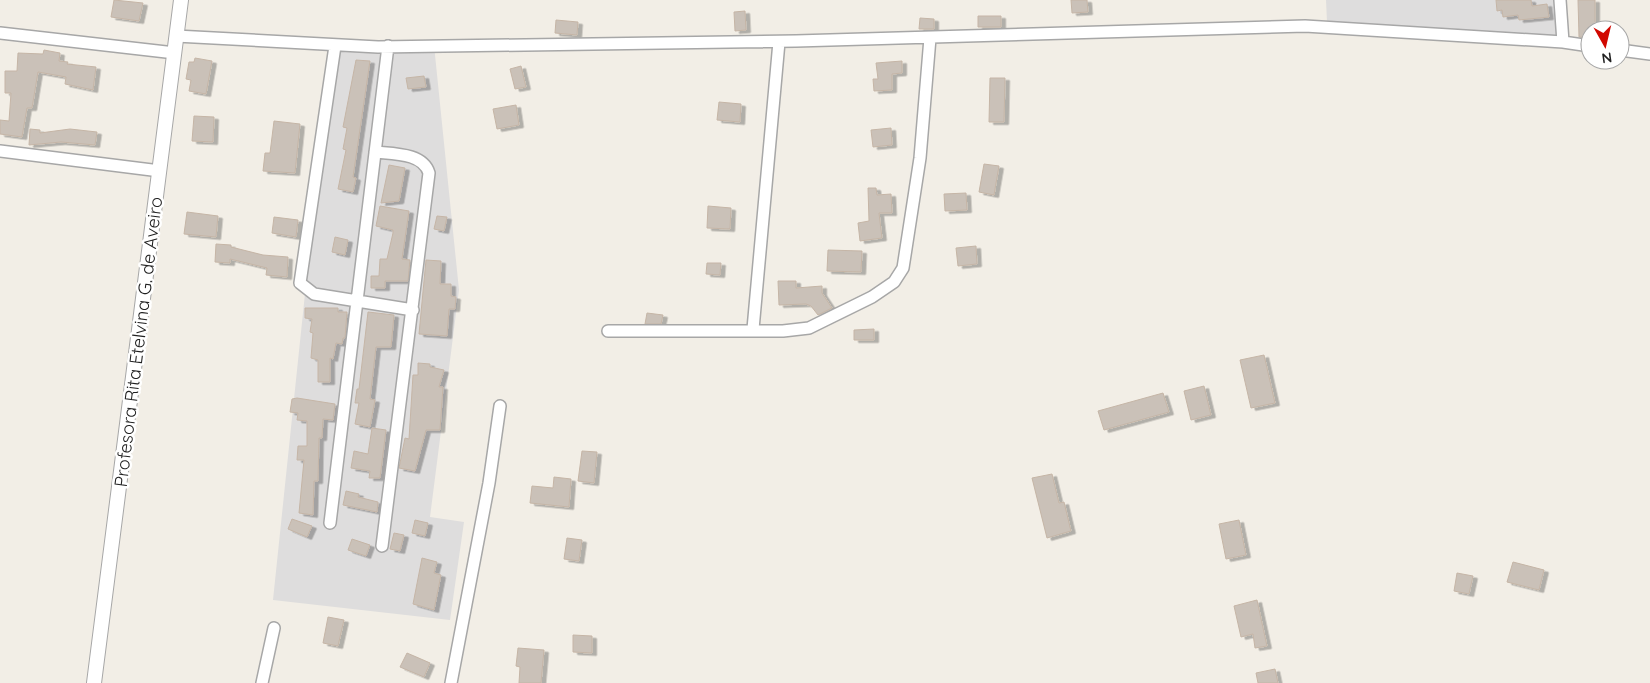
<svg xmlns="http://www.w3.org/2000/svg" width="1650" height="683" font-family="Quicksand,sans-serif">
<defs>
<filter id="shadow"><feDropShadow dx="4.5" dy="2.5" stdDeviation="0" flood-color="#0004"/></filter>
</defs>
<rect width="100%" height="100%" fill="#f2eee6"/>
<path fill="#dedddd" d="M1326 0H1557L1560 36 1327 22Z
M331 45H434L459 290 430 517 464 522 450 620 273 600Z"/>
<path fill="#cac1b8" stroke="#c5b5a6" filter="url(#shadow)" d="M114 0 143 3 139 21 111 17Z
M1071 0H1087L1088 12 1072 13Z
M1496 0H1531L1532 6 1547 4 1549 17 1519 20 1518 15 1503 17 1502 10 1497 11Z
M1578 0H1595V30H1590V38L1579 37Z
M745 11 746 30 735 31 734 12Z
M978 16H1001V27H978Z
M920 18 934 19V29H919Z
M556 20 578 22 577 35 555 33Z
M44 50 60 53 59 61 68 62 67 64 96 67 93 90 65 84 66 77 38 72 32 108H27L22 137 0 134V120L9 121 11 93H5V71H17L18 53 43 54Z
M195 58 212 61 206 94 189 91 191 80 186 79 189 62H194Z
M356 60 370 61 353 177 356 178 353 192 338 189 346 150 343 149 347 128 343 127Z
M902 61V73L892 74V90L874 91 873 79H878L876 63Z
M521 66 526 87 515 89 510 69Z
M424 76 426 87 408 89 406 78Z
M990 78H1005L1004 122H989Z
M719 102 741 104 740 122 717 120Z
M516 105 519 125 497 129 493 109Z
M194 116 214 117 213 142 192 141Z
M274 121 300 124 295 173 263 171 265 153H270Z
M891 128 892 145 873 147 871 130Z
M30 129 40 130V133L70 129 97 132 95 145 61 142 29 145Z
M984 164 999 166 994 195 979 192Z
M389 165 405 168 399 201 381 203Z
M868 188H876L877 195 891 194 892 213H879L882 238 860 241 858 223 869 221Z
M966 193 967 210 945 211 944 194Z
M380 206 409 211 402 259 410 260 408 281H385V288H371V276H379L380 259H387L393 233V230L376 226Z
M708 206 731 208 730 229 707 228Z
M187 212 218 216 216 237 184 234Z
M437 216 447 217 444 231 434 229Z
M274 217 298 220 296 237 272 233Z
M335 237 348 240 345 255 332 252Z
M216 244 231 245V247L263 255 288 257 287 277 266 275 267 268 230 259V263L215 262Z
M976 246 977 264 958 266 956 248Z
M828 250 862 251 861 272 827 271Z
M426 260 441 261 440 284H451V296L456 297 455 309H449L447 336 419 334Z
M707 263H721L720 275 706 274Z
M778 281H796V288L822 286V293L832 308 818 315 811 306 806 304 779 305Z
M305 308H338V312H347L345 338H343L342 344 336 343 333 359 330 358V382H318V360L311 358 313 333 310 332 312 319 305 318Z
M368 312 394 315 391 347H376L370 399 375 400 370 427 355 424 359 403H355L357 389H359Z
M647 313 663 315 661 324H645Z
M874 329V340H854V330Z
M1264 355 1275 403 1251 408 1240 360Z
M418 363 430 364V367L444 370 439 387H443L440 430H426L415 471 399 468 405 438 409 439 413 375H418Z
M1204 386 1211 415 1191 420 1184 391Z
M1163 393 1169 412 1104 430 1098 411Z
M297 398 335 404 333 420 323 419 322 438H319L318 481H314L313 515 299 513 304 460H297L298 446H307V421L297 420 298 413 290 412 292 399Z
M372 428 386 430 380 478H369L370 471 351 468 354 451 368 454Z
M582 451 597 452 594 483 578 481Z
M1052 474 1059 503 1064 502 1071 531 1047 538 1032 478Z
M554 477 571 479 569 507 530 503 532 486 553 488Z
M346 491 359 494 358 497 378 502 377 512 343 505Z
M292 519 312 526 307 537 288 529Z
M415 520 428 523 425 536 412 533Z
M1239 520 1246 555 1226 559 1219 524Z
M394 533 404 535 400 551 390 549Z
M567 538 582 540 579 561 564 559Z
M352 539 370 545 366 556 348 550Z
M422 558 437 562 434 573 441 575 434 610 413 604Z
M1513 562 1544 570 1539 590 1507 582Z
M1457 573 1473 576 1469 594 1454 591Z
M1257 600 1267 646 1255 648 1253 634 1241 637 1234 606Z
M328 617 344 620 338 646 323 643Z
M573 635 592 636V653L573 652Z
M518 648 544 650 541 683H519L520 667 516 666Z
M407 653 430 663 424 677 400 667Z
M1275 669 1278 683H1258L1256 673Z"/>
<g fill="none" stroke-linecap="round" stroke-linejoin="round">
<g stroke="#a7a7a7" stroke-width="14">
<path id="minor" d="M1560 0 1563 42
M0 33 175 53
M176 36 378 47 796 41 1305 26 1563 42 1590 46
M335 46 300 283 314 294 413 310
M1620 50 1650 54
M0 151 160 171
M375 152C394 154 423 153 429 173L382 546
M753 329 779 42
M608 331H783L809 328 872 297 894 282 903 268 920 158 930 38
M330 523 388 46
M262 683 274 628
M451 683 489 483 500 406"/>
</g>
<g stroke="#a7a7a7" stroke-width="16">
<path id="tertiary" d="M94 683 181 0"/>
</g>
<use href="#minor" stroke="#fff" stroke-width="11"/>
<use href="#tertiary" stroke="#fff" stroke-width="14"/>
</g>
<g text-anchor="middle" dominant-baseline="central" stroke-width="5" stroke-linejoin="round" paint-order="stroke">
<g font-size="18" fill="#202020" stroke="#fff">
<text transform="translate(138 342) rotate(-83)">Profesora Rita Etelvina G. de Aveiro</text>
</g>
</g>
<g transform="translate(1605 45) rotate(172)"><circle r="24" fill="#ffffff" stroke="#a6a6a6"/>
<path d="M0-4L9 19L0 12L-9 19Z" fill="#d10800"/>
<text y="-8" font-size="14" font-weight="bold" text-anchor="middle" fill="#202020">N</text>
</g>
</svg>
